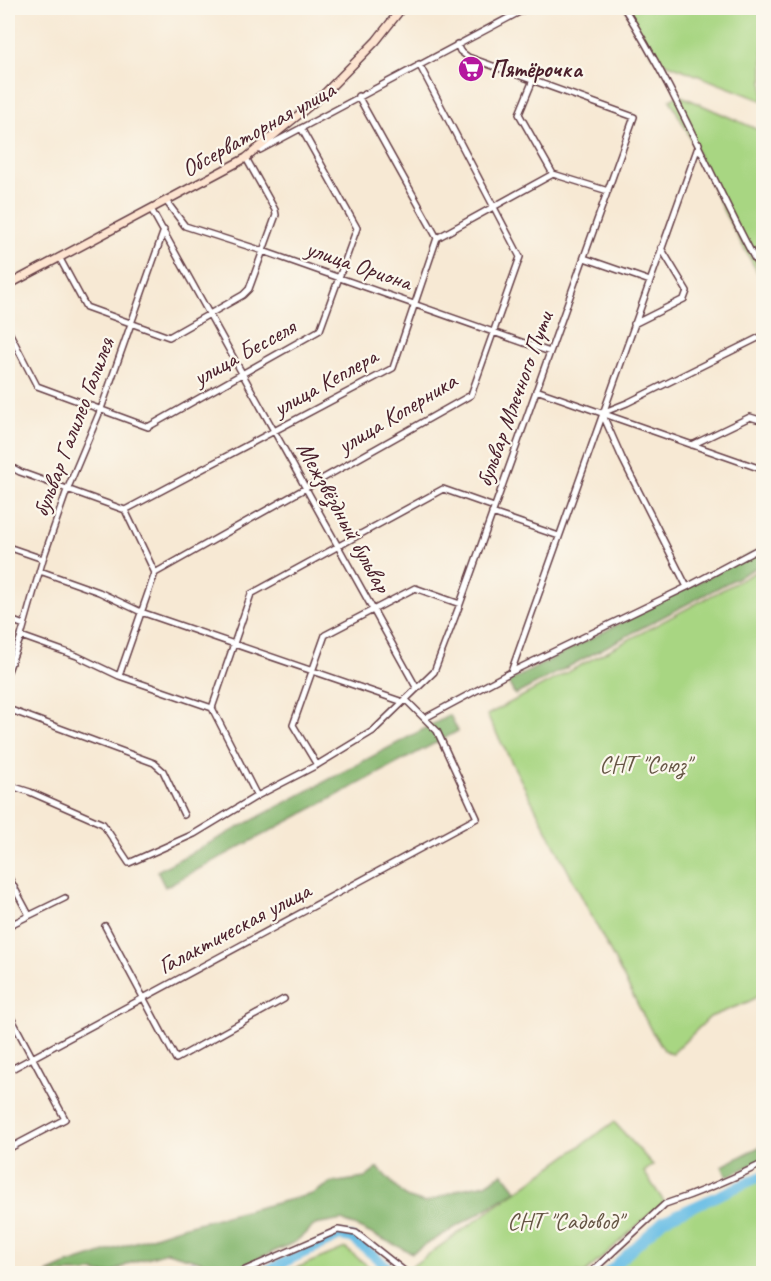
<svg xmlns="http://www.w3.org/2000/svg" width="771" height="1281" font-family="Caveat,sans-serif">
<rect width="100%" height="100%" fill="#fbf7ec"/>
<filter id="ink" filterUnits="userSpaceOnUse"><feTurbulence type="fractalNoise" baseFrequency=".0167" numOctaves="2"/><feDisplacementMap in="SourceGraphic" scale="12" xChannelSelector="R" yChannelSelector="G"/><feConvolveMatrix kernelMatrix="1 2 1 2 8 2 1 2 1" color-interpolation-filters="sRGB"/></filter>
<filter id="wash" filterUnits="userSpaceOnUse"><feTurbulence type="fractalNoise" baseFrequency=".008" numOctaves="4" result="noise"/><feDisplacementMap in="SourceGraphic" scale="24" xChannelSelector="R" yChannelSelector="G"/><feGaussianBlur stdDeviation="1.35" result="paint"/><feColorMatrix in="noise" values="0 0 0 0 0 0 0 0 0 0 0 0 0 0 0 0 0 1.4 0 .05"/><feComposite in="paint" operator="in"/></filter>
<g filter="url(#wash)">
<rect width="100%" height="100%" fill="#f7e9d4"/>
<path fill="#cebed2" d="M194 1260 199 1273H158Z"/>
<path fill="#a8d682" stroke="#797a56" stroke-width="1.5" d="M625 8H763V101L655 59Z
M679 95 763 132V282L725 214 686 129 670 100Z
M763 568V992L750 1001 710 1017 672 1054 664 1050 651 1030 487 715Z
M614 1122 653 1165 644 1172 665 1203 653 1211 585 1273 401 1274Z
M763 1176V1273H607L666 1223 686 1211Z
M345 1248 377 1273H284Z"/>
<path fill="#86b770" stroke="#686b4e" stroke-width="1.5" d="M763 548V564L515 695 508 682Z
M450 715 458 731 165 887 157 871Z
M763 1145V1159L727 1177 722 1166Z
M378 1168 406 1197 425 1203 461 1189 486 1184 503 1173 517 1191 412 1253 342 1220 315 1225 295 1242 242 1266 214 1272 203 1262 167 1252 130 1263 112 1273H96L95 1271 85 1273H47L65 1265 182 1227 312 1194 331 1183 365 1178Z"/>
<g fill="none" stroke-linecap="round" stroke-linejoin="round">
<path stroke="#69bee5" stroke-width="10" d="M259 1274 340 1236 352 1238 396 1274
M606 1274 664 1220 764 1175"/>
</g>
</g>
<g filter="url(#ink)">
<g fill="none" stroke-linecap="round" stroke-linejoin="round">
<g stroke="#643d44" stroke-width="8">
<path id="street" d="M624 8C678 93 715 188 764 276
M533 80 519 114 553 174 608 191
M260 150 527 8
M166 201 185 226 263 251 550 352
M151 209 416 687
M437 238 553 174
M59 257 86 307 169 337 243 295 249 289 276 215 275 210 246 158 249 156
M584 258 650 281
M634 324 684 299 687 291 661 248
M8 330 37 386 148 427 320 330 357 228 301 128
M536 390 764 470
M692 445 750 417 760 420 764 426
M8 461 11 467 20 472 125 510 393 368 437 238 358 96
M125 510 155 573
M492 513 559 536
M8 547 43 559
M40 571 99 592 141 612 403 702
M687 587 622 458 602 413 627 403 764 335
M8 619 24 625
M21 636 77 656 119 676 212 708 257 796
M8 671 21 636 43 559 67 490 101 409 164 230
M511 672 699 144
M119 676 155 573 471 395 520 257 419 64
M212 708 251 594 443 489 494 507
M8 709 154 763 163 771 184 815
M425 718 511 672 687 587 764 546
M317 765 293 725 325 635 415 588 460 604
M8 785 30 792 103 824 129 863 194 834 257 796 317 765 373 731 434 672 460 604 634 117 468 57 460 51 457 44
M8 876 29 915
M8 926 65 898
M105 926 176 1059 284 999
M8 1012 65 1119 8 1149
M8 1071 477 818 437 731 405 699
M236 1274 338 1230 356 1233 408 1274
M589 1274 665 1204C699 1193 732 1179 764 1163"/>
</g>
<g stroke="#643d44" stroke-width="10">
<path id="secondary" d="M8 285 246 158 324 94 376 41 402 8"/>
</g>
<use href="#street" stroke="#fff" stroke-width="5"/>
<use href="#secondary" stroke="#fde4d0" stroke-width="7"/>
</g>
</g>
<defs>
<g id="supermarket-disc" transform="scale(1.35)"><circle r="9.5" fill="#b5179e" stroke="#fbf7ec"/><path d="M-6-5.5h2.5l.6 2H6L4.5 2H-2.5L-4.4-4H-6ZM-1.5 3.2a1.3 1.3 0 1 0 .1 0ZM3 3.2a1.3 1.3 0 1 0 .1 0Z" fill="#fff"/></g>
</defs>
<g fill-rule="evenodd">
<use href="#supermarket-disc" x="471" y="69"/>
</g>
<g text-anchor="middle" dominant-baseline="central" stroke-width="4.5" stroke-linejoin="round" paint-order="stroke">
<g font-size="24" font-weight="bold" fill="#4a1f2b" stroke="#fbf7ec" text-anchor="start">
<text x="490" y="69">Пятёрочка</text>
</g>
<g font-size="24" fill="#4a1f2b" stroke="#fbf7ec">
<text transform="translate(258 129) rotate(-29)">Обсерваторная улица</text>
<text transform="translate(359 265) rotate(19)">улица Ориона</text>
<text transform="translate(244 352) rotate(-29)">улица Бесселя</text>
<text transform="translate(325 382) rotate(-29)">улица Кеплера</text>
<text transform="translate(514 399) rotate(-70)">бульвар Млечного Пути</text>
<text transform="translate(397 413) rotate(-31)">улица Коперника</text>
<text transform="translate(73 427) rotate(-69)">бульвар Галилео Галилея</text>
<text transform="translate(344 517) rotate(61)">Межзвёздный бульвар</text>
<text transform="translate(234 928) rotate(-28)">Галактическая улица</text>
</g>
<g font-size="24" fill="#665645" stroke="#fbf7ec">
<text x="645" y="764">СНТ "Союз"</text>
<text x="565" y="1221">СНТ "Садовод"</text>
</g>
</g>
<rect width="771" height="1281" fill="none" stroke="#fbf7ec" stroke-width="30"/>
</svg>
